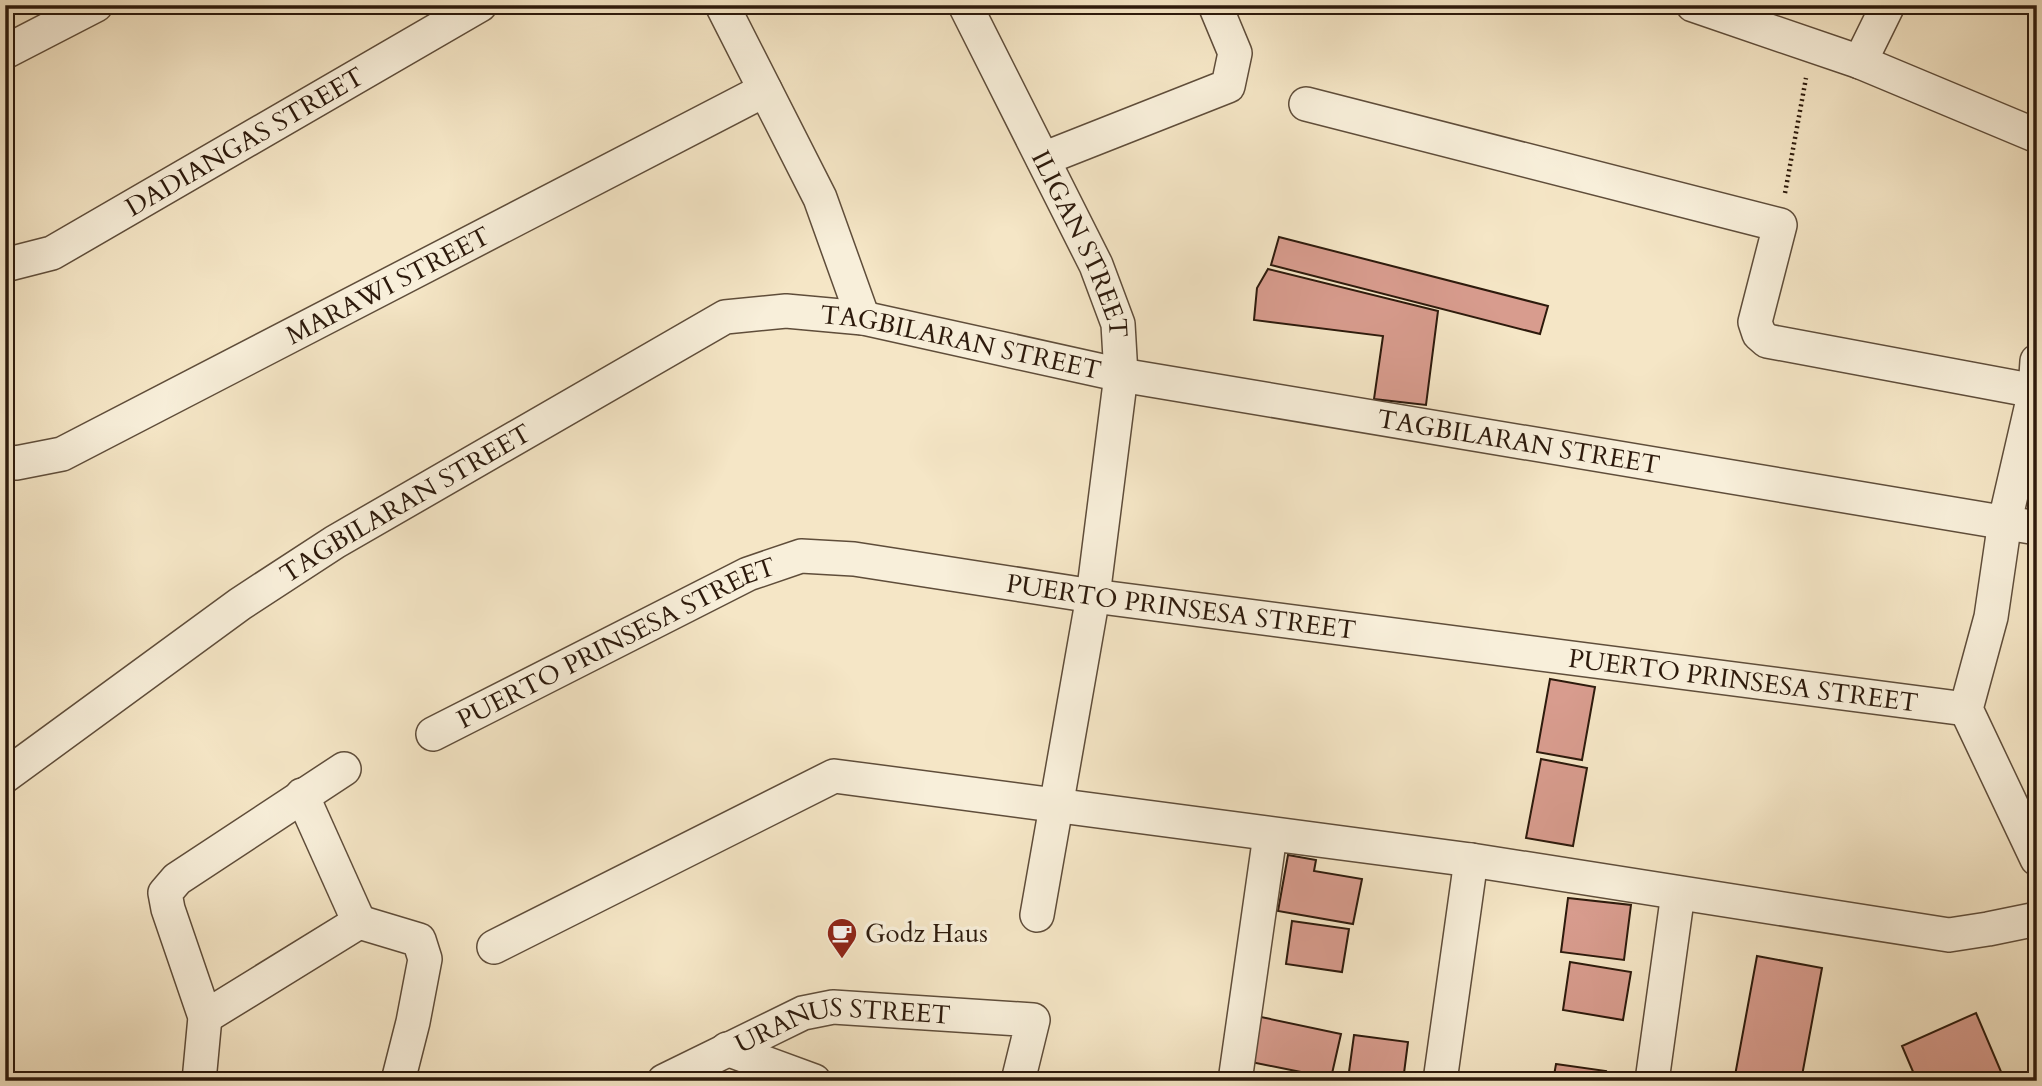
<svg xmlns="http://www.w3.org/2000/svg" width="2042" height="1086" font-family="Cardo,serif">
<rect width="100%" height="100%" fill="#f5e6c6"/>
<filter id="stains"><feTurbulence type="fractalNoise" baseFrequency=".00286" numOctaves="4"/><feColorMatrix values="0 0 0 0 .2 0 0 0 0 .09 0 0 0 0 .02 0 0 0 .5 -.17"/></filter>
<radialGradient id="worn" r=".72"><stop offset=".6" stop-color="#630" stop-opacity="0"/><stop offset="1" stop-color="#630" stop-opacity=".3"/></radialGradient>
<path fill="#d89c8e" stroke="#2d1a0c" stroke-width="2" d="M1279 237 1548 306 1540 334 1271 265Z
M1268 269 1438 311 1426 405 1374 399 1383 336 1254 320 1257 288Z
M1550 679 1595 687 1582 760 1537 752Z
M1541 759 1587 768 1573 846 1526 838Z
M1288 855 1316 860 1314 871 1362 879 1353 924 1278 911Z
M1568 898 1631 905 1624 960 1561 952Z
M1292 921 1349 929 1342 972 1286 964Z
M1757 956 1822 968 1801 1081H1734Z
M1570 962 1631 972 1623 1020 1563 1010Z
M1976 1013 2005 1081H1917L1902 1046Z
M1261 1017 1341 1034 1331 1078 1251 1062Z
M1354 1035 1408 1042 1403 1081 1348 1079Z
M1556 1064 1606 1071 1604 1081H1553Z"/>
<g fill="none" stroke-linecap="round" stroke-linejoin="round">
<g stroke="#5f4d3a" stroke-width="36">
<g id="minor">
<path d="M722 5 820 198 863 318"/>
<path id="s1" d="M965 5 1096 265 1118 324 1121 375 1093 596 1037 915"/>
<path d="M1693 5 1860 62 2037 136"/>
<path d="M5 52 96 5"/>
<path d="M1860 62 1888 5"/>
<path d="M1306 104 1780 225 1755 322 1759 334 1767 341 2035 391"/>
<path d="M1043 159 1228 86 1235 53 1215 5"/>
<path id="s2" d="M5 265 52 253 480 5"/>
<path d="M2037 361 2035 391 2005 521 1991 617 1966 709 2037 859"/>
<path id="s3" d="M5 462 16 463 62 454 765 90"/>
<path id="s4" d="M433 734 748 574 801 556 854 559 1093 596 1966 709"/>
<path id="s5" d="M5 776 240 604 335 542 725 317 786 311 863 318 1121 375 2037 528"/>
<path d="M302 795 359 922"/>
<path d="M494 947 834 776 1471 860 1949 935 1988 929 2037 919"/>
<path d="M205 1017 359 922 419 940 425 959 413 1022 398 1081"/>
<path d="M727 1049 814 1081"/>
<path d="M199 1081 205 1017 168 909 165 893 177 879 344 769"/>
<path id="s6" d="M664 1081 803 1013 833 1007 1033 1020 1018 1081"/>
<path d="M1235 1081 1270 835"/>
<path d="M1440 1081 1471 860"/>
<path d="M1652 1081 1678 893"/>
</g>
</g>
<path stroke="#2d1a0c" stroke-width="4.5" stroke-dasharray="2 3.5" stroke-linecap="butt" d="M1785 193 1806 78"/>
<use href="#minor" stroke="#f8efda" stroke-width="33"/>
</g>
<defs>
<g id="cafe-pin" transform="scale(1.575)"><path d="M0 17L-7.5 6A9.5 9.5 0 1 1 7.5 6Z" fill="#8f2418" stroke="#f8efda"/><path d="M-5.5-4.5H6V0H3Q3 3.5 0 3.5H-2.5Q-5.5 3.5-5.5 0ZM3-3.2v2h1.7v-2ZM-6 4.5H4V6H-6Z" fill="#fff"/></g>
</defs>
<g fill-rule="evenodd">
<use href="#cafe-pin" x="842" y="933"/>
</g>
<g text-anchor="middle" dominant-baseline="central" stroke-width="7" stroke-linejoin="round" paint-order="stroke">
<g font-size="26" fill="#2d1a0c" stroke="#f8efda">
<text stroke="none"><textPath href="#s2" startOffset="271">DADIANGAS STREET</textPath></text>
<text stroke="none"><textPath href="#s1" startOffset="266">ILIGAN STREET</textPath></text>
<text stroke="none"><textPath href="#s3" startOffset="425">MARAWI STREET</textPath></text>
<text stroke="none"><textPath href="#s5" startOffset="1094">TAGBILARAN STREET</textPath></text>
<text stroke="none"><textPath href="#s5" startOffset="1661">TAGBILARAN STREET</textPath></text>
<text stroke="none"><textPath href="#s5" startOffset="485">TAGBILARAN STREET</textPath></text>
<text stroke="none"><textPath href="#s4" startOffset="793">PUERTO PRINSESA STREET</textPath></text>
<text stroke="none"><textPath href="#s4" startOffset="205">PUERTO PRINSESA STREET</textPath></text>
<text stroke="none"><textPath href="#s4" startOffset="1360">PUERTO PRINSESA STREET</textPath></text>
<text stroke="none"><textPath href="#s6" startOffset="192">URANUS STREET</textPath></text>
</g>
<g font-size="26" fill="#2d1a0c" stroke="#f8efda" text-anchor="start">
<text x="865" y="933">Godz Haus</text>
</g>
</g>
<rect width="2042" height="1086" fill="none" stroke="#f5e6c6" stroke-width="28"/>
<rect x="7" y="7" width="2028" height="1072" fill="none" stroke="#2d1a0c" stroke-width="3.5"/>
<rect x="14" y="14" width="2014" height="1058" fill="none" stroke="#2d1a0c" stroke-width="2"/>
<rect width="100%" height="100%" filter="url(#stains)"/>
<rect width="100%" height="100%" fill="url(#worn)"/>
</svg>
